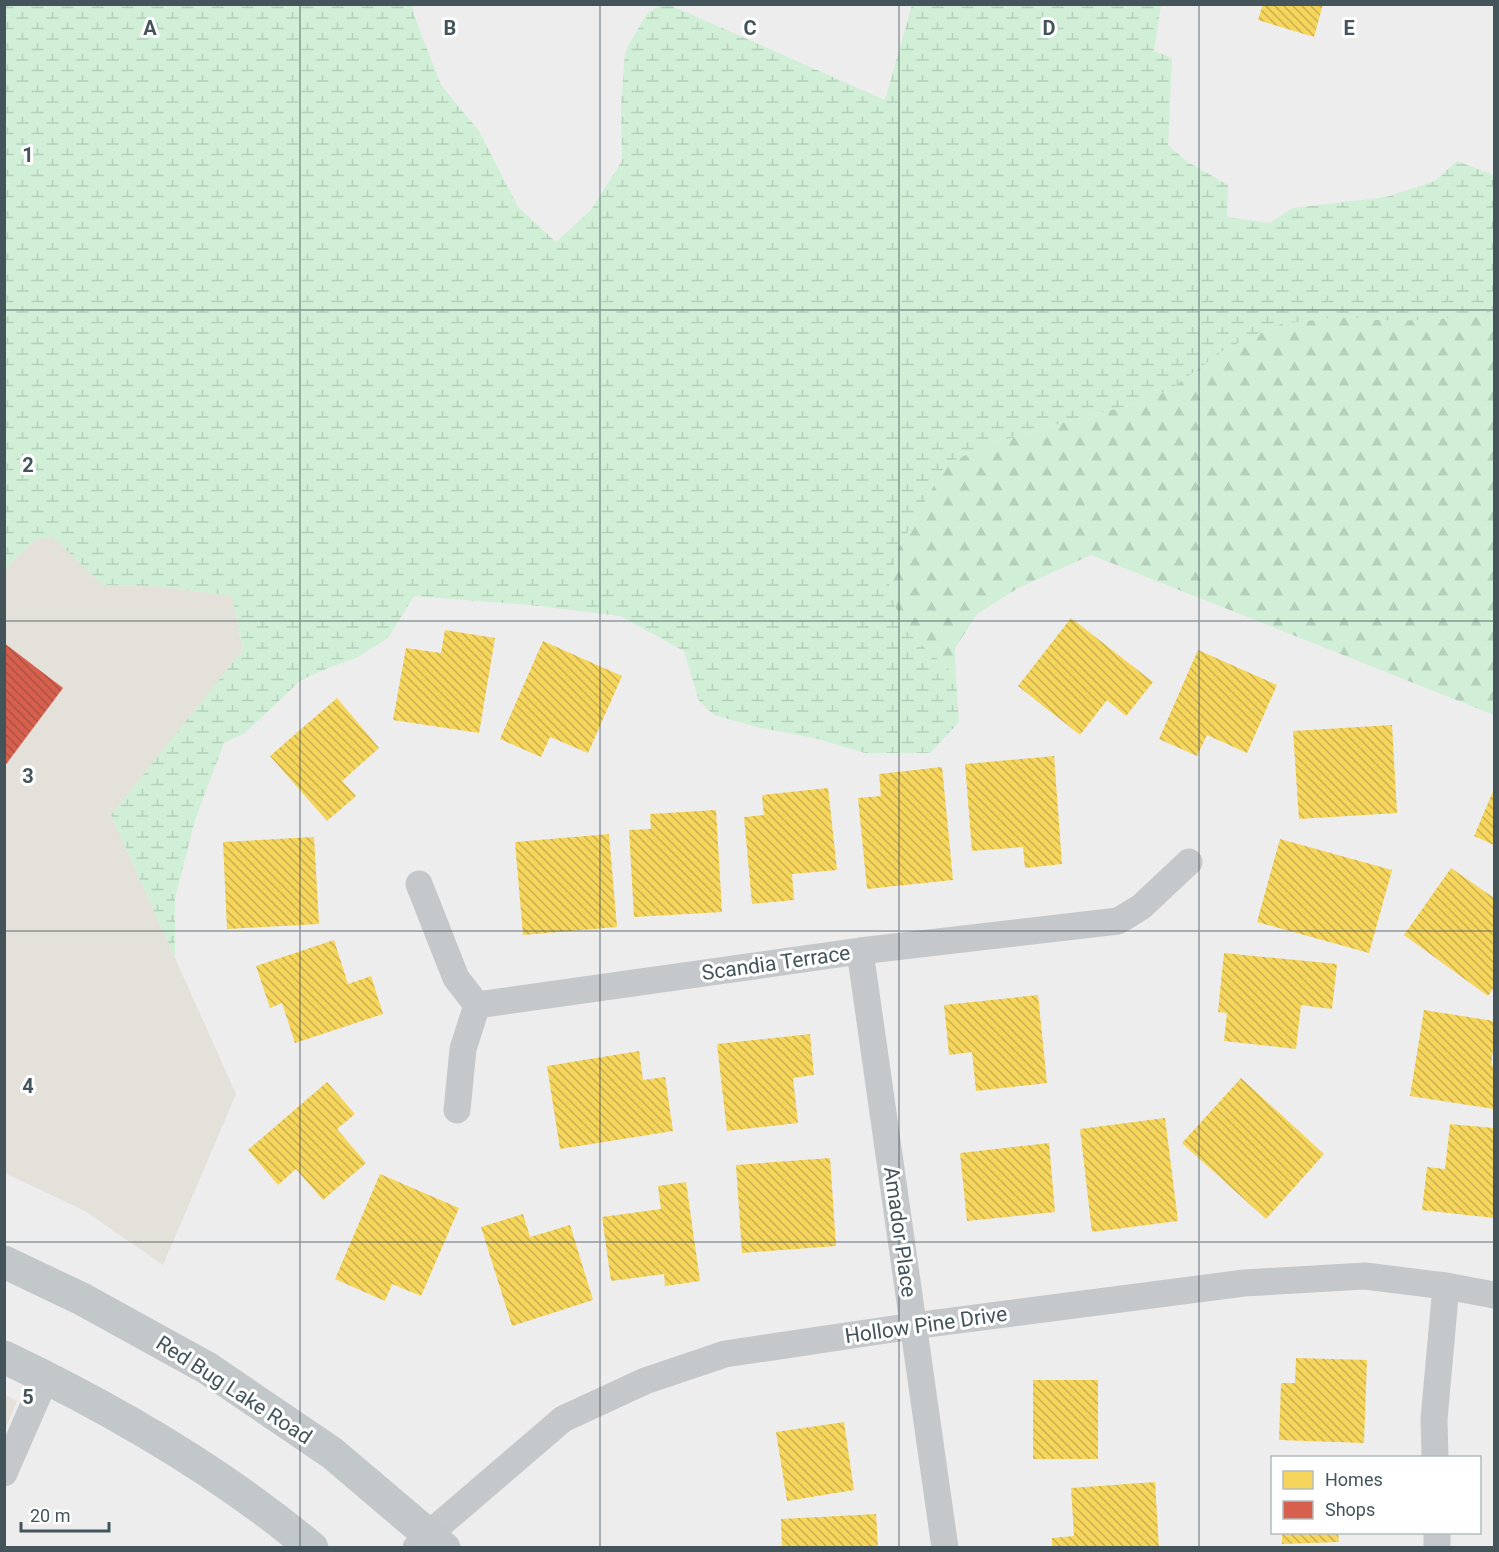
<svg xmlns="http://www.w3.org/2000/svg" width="1499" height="1552" font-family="Roboto,sans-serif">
<defs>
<pattern id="forest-firs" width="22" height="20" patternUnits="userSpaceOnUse" patternTransform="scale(1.5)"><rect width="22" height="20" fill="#d0efd6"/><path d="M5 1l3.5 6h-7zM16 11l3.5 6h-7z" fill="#b4cfba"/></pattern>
<pattern id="wetland-marsh" width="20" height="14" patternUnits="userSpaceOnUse" patternTransform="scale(1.5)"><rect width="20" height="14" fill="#d0efd6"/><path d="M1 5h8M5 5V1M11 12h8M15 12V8" fill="none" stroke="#b4cfba"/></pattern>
<pattern id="homes-back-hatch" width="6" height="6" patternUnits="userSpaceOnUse" patternTransform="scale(1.5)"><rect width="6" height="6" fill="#f6d55c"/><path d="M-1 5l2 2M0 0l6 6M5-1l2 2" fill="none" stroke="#c9af4f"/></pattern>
<pattern id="shops-back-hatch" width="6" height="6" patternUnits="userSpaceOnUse" patternTransform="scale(1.5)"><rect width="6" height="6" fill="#d6604d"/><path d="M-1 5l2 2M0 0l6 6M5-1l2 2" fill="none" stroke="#af5243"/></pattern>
</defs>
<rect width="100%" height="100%" fill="#eeeded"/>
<path fill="#e4e0da" d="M52 536 103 585 155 586 232 596 243 651 111 815 236 1094 163 1265 85 1211 5 1173V569L36 539Z
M5 1395 17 1401 5 1430Z"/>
<path fill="url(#forest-firs)" d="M1494 311V715L1091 555 1018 588 977 614 955 648 956 676 901 626 889 583 898 549 946 464 987 445 1093 414 1145 402 1172 388 1227 348 1281 324 1337 317 1394 321 1471 317Z"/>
<path fill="url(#wetland-marsh)" d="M5 4 412 5 414 15 441 85 479 131 518 207 556 242 591 210 622 161 621 105 625 52 647 13 662 5H673L672 6 885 100 912 5H1161L1154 51 1172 58 1168 145 1186 161 1228 185 1227 217 1269 223 1293 208 1386 197 1435 181 1457 161 1494 175V311L1471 317 1394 321 1337 317 1281 324 1227 348 1172 388 1145 402 1093 414 987 445 946 464 898 549 889 583 901 626 956 676 959 722 930 753H865L814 738 760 728 714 715 699 701 684 651 620 616 530 605 414 596 388 638 358 657 328 668 301 680 245 733 224 743 195 820 175 899V958L111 815 243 650 232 596 155 586 103 585 52 536 36 539 5 569Z"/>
<path fill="url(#homes-back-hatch)" d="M1263 4H1323L1314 37 1258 20Z
M1071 618 1153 682 1126 716 1107 700 1080 735 1018 686Z
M445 630 495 638 479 733 393 720 406 648 441 653Z
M543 641 622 676 588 753 550 737 541 757 500 739Z
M1198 650 1277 685 1247 753 1207 735 1197 756 1159 739Z
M337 698 379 748 342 781 356 796 327 821 270 756Z
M1392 725 1397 813 1299 819 1293 731Z
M1054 756 1062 864 1025 868 1023 847 972 851 965 764Z
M942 767 953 880 867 889 858 798 881 796 879 774Z
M828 788 837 870 792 874 794 900 752 904 744 817 764 815 762 795Z
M1494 789V845L1474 836Z
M716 810 722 912 634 917 629 830 651 829 650 814Z
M609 834 617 927 523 935 515 842Z
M314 837 319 924 227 929 223 842Z
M1280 839 1392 870 1369 953 1257 922Z
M1451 868 1494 898V987L1488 996 1404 935Z
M334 940 348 984 371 976 383 1014 295 1043 282 1003 270 1008 256 966Z
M1224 953 1337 964 1332 1009 1301 1005 1296 1049 1224 1041 1227 1013 1218 1012Z
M1038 995 1047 1083 976 1091 972 1052 949 1055 944 1005Z
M1424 1010 1494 1021V1041L1491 1065 1494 1066V1109L1410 1096Z
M810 1034 814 1075 793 1078 798 1123 727 1131 717 1044Z
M639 1051 643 1080 665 1077 673 1131 560 1149 547 1066Z
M1241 1078 1324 1154 1266 1219 1182 1143Z
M327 1082 355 1114 337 1129 366 1163 323 1200 296 1169 278 1185 248 1150Z
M1165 1118 1178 1221 1092 1232 1080 1129Z
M1450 1124 1494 1128V1218L1422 1210 1427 1167 1445 1169Z
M1049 1143 1055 1212 967 1221 960 1153Z
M830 1158 836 1246 742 1253 736 1165Z
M380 1174 459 1208 421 1296 392 1284 385 1301 335 1279Z
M686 1182 700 1281 665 1286 664 1274 611 1281 602 1217 661 1209 658 1186Z
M523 1214 530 1237 570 1225 593 1300 512 1326 481 1227Z
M1296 1358 1367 1360 1364 1443 1279 1440 1281 1383H1295Z
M1033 1380H1098V1459H1033Z
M844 1422 854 1490 787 1501 776 1432Z
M1155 1482 1159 1548H1052V1538L1074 1536 1071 1488Z
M876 1514 878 1548H782L781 1519Z
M1282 1532H1338L1339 1542 1282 1544Z"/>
<path fill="url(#shops-back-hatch)" d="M4 643 63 688 4 767Z"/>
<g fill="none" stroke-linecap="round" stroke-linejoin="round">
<path stroke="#c5c8ca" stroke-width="27" d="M419 884 456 978 477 1005 860 951 1118 921 1141 907 1189 862
M860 951 945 1548
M457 1110 463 1049 477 1005
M1435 1458 1434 1419 1446 1286
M4 1473 46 1377
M1437 1532V1547
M416 1548 429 1534 563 1419 645 1381 725 1354 913 1326 1244 1283 1365 1276 1446 1286 1494 1295"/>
<path stroke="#c2c7ca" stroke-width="33" d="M4 1262 82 1299 207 1368 332 1453 444 1548
M4 1357C113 1409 219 1470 312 1548"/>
</g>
<path fill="none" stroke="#44545b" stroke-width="1.5" stroke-opacity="0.55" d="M300 4V1548M600 4V1548M899 4V1548M1199 4V1548M4 310H1494M4 621H1494M4 931H1494M4 1242H1494"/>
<g text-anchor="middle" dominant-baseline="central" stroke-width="6" stroke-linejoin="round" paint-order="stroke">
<g font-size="21" fill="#44545b" stroke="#fff">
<text transform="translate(776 963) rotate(-8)">Scandia Terrace</text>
<text transform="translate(900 1232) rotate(82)">Amador Place</text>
<text transform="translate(926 1325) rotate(-8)">Hollow Pine Drive</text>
<text transform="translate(234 1390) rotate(33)">Red Bug Lake Road</text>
</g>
</g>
<g font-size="20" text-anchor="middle" font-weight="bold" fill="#44545b" stroke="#fff" stroke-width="6" stroke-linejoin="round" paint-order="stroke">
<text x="150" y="35">A</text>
<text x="450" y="35">B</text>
<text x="750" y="35">C</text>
<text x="1049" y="35">D</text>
<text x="1349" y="35">E</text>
<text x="28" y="162">1</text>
<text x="28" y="472">2</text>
<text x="28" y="783">3</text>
<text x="28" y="1093">4</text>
<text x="28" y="1404">5</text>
</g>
<rect width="1499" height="1552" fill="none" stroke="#44545b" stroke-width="12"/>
<rect x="1271" y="1456" width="210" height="78" fill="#ffffff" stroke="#b4bbbd" stroke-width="1.5"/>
<rect x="1283" y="1471" width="30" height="18" fill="#f6d55c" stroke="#b4bbbd" stroke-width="1.5"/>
<text x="1325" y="1486" font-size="18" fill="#44545b">Homes</text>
<rect x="1283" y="1501" width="30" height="18" fill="#d6604d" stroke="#b4bbbd" stroke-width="1.5"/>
<text x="1325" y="1516" font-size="18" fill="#44545b">Shops</text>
<path d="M21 1522v9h88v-9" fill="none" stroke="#44545b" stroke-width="3"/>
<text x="30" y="1522" font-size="18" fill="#44545b" stroke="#ffffff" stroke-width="4.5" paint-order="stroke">20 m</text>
</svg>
